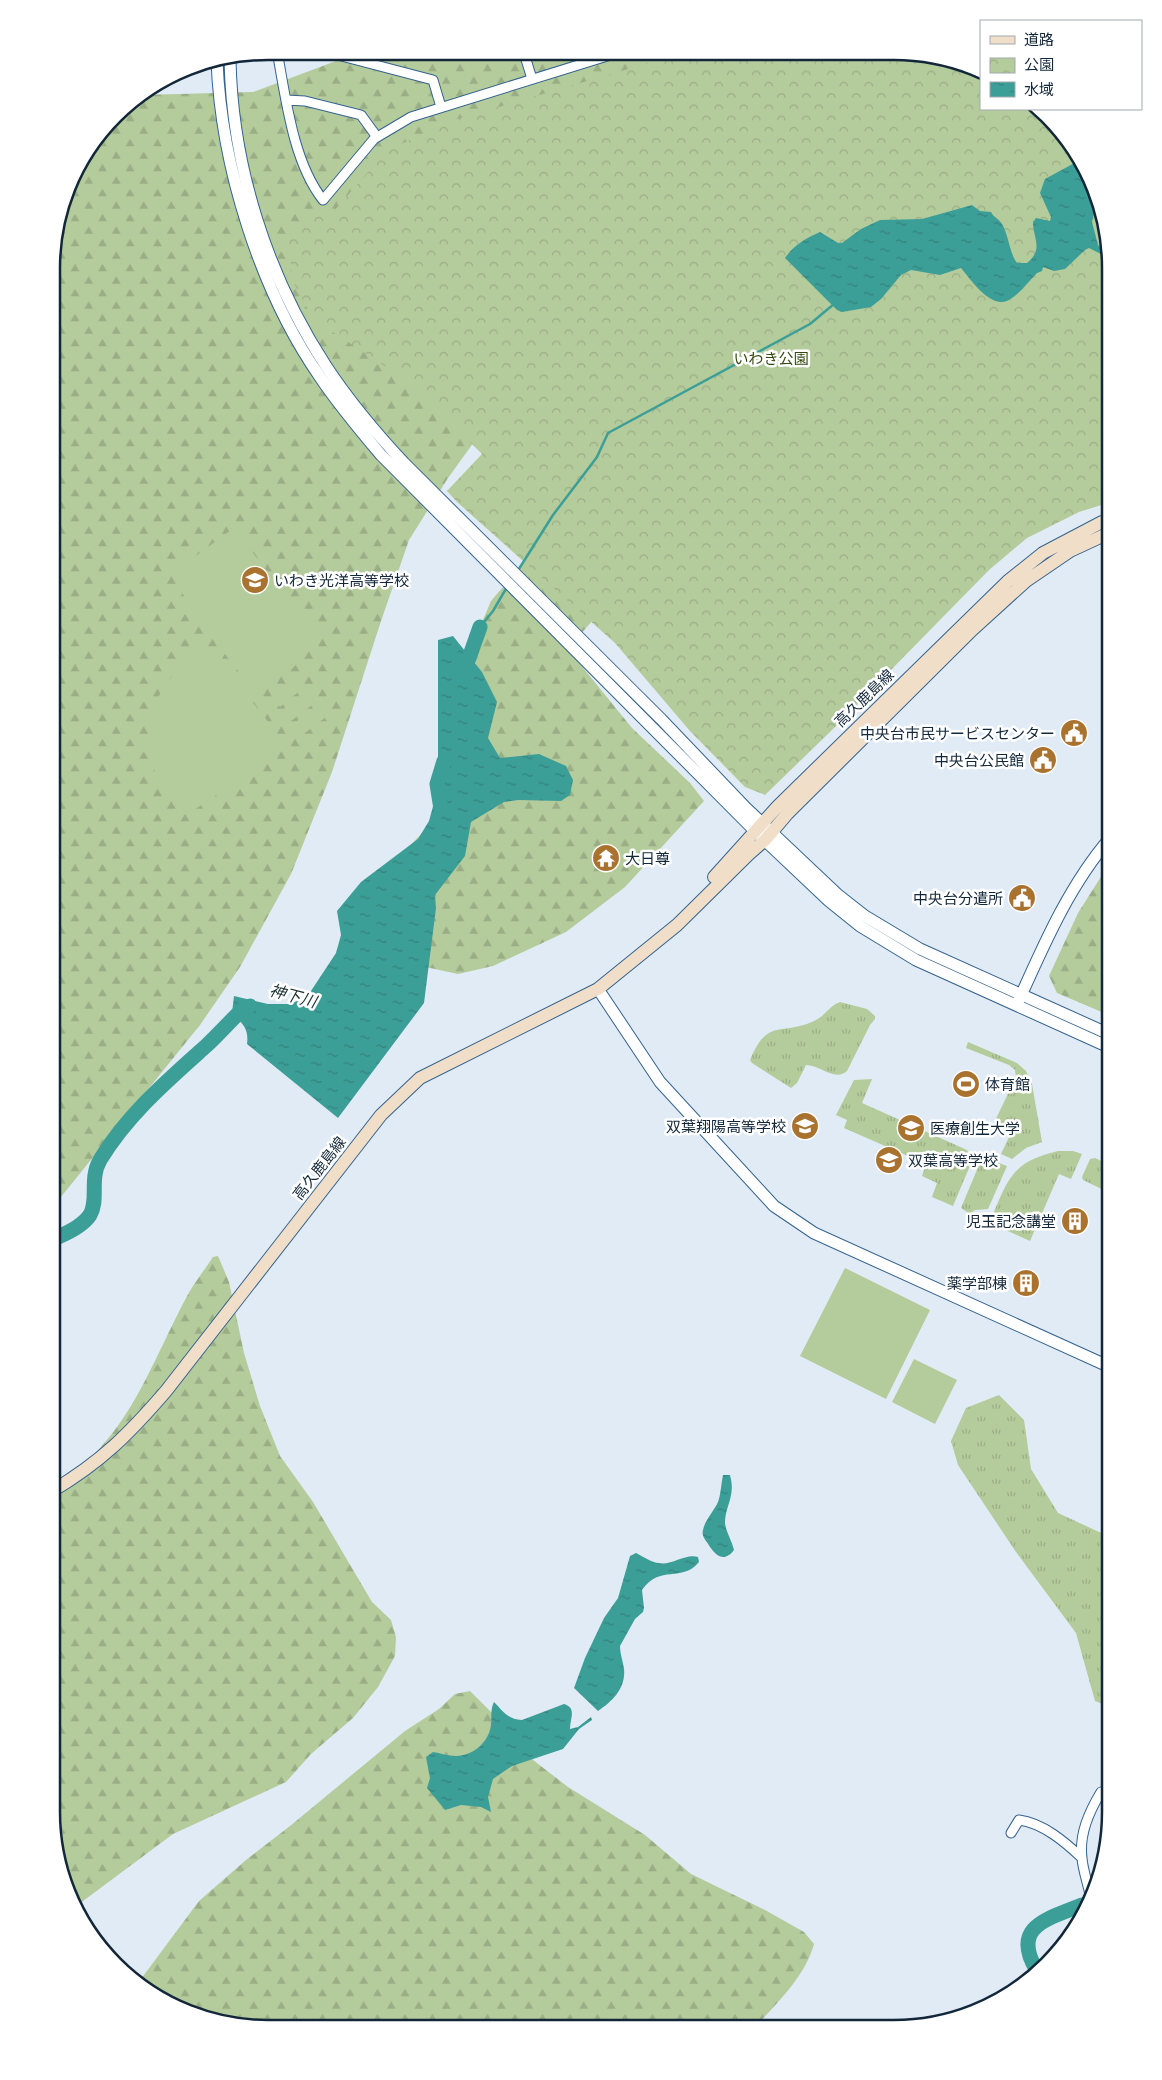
<svg xmlns="http://www.w3.org/2000/svg" width="1162" height="2080" font-family="Montserrat,'Noto Sans JP',sans-serif">
<defs>
<pattern id="grass-tufts" width="24" height="20" patternUnits="userSpaceOnUse" patternTransform="scale(1.25)"><rect width="24" height="20" fill="#b4cb9b"/><path d="M3 7l-1-3M5 7V3M7 7l1-3M15 17l-1-3M17 17v-4M19 17l1-3" fill="none" stroke="#9aae86"/></pattern>
<pattern id="forest-firs" width="22" height="20" patternUnits="userSpaceOnUse" patternTransform="scale(1.25)"><rect width="22" height="20" fill="#b4cb9b"/><path d="M5 1l3.5 6h-7zM16 11l3.5 6h-7z" fill="#9aae86"/></pattern>
<pattern id="park-crowns" width="20" height="18" patternUnits="userSpaceOnUse" patternTransform="scale(1.25)"><rect width="20" height="18" fill="#b4cb9b"/><path d="M2 6a3 3 0 1 1 6 0M12 15a3 3 0 1 1 6 0" fill="none" stroke="#9aae86"/></pattern>
<pattern id="water-ripples" width="26" height="14" patternUnits="userSpaceOnUse" patternTransform="scale(1.25)"><rect width="26" height="14" fill="#3c9f97"/><path d="M2 4q2-2 4 0t4 0M15 11q2-2 4 0t4 0" fill="none" stroke="#31827c"/></pattern>
</defs>
<rect width="100%" height="100%" fill="#e1ebf5"/>
<path fill="url(#grass-tufts)" d="M840 1002 867 1009 875 1016V1019L870 1025 847 1071C835 1082 820 1065 806 1065L797 1083 791 1088 752 1063 750 1060C768 1016 783 1037 816 1020 826 1015 829 1006 840 1002Z
M968 1042 1017 1063 1026 1071 1032 1084 1042 1142 1026 1148 1012 1159 1001 1154 1011 1133 993 1125 1016 1077 1015 1070 1009 1065 966 1048Z
M872 1079 862 1103 967 1150 972 1161 953 1206 932 1197 937 1183 922 1176 926 1164 844 1128 847 1120 836 1115 854 1080Z
M1058 1151H1073L1082 1154 1071 1179 1059 1174 1030 1241 1001 1228 1000 1222 994 1212C1009 1175 1016 1161 1058 1151Z
M1095 1158 1110 1165V1193L1083 1180 1082 1177 1090 1159Z
M996 1162 1007 1166 988 1209 975 1210 970 1214 961 1208 979 1165Z
M999 1395 1024 1420 1031 1469 1058 1513 1110 1537V1707L1095 1701 1076 1633 1016 1552 958 1465 951 1441 966 1408Z"/>
<path fill="url(#forest-firs)" d="M360 52H428L505 57 527 53 936 55 981 71 487 424 448 478 409 540 381 621 332 772 291 874 240 967 200 1025 52 1208 53 240 74 172 125 105 141 95 253 92Z
M1111 268 594 619 571 645 575 658 632 728 690 783 704 801 625 887 566 932 493 966 458 974 421 966 398 858 447 807 475 670 477 634 491 601 527 559Z
M1111 861V1016L1057 993 1049 976 1078 913Z
M218 1256 229 1282 244 1353 260 1406 280 1456 313 1502 372 1602 391 1620 396 1637 395 1656 378 1687 353 1718 311 1754 286 1782 173 1834 75 1907 63 1882 51 1812 52 1487C126 1444 148 1370 186 1298 193 1284 204 1271 213 1257Z
M470 1691 506 1727 533 1760 568 1787 645 1835 691 1874 765 1910 804 1932 814 1944C805 1976 779 2001 757 2025L751 2028 240 2027 185 2012 138 1983 199 1901 246 1860 290 1826 405 1731 439 1709 455 1694Z"/>
<path fill="url(#park-crowns)" d="M679 54 936 55 981 71V109H1040L1074 148 1099 198 1111 268V502L1079 512 1027 538 989 570 833 729 765 795 745 787 690 731 615 643 457 502 447 491 482 454 409 382 313 319 293 282 287 226 335 210 386 151 451 121Z"/>
<path fill="#b4cb9b" d="M234 528 315 634V638L294 667 256 694 194 614 173 576 180 563 193 558Z
M207 645 281 738 278 753 191 812C184 808 175 804 168 798 162 793 159 781 156 774 132 723 164 673 207 645Z
M295 678 303 688 280 707 271 696Z
M306 692 315 703 291 721 282 710Z
M317 705 326 717 301 736 292 725Z
M845 1268 930 1310 886 1399 800 1356Z
M914 1359 957 1380 935 1424 892 1402Z"/>
<path fill="url(#water-ripples)" d="M1080 160 1098 196 1092 222 1098 245 1109 258 1089 248 1085 250 1065 269 1054 271 1043 267 1042 271 1037 273C1029 281 1022 291 1012 298 993 313 972 281 961 268L940 275 911 270 901 275 881 299 871 307 842 312 837 310 785 258C794 245 806 238 820 232L838 243H842L861 229 880 220 922 219 972 205 980 211 991 212C994 218 999 219 1002 224 1009 236 1009 252 1017 263H1027C1044 249 1033 238 1033 222L1036 218 1050 221 1051 217 1040 193 1045 179Z
M453 636 482 672 497 702 488 738 500 758 539 754 566 766 573 780 570 795 561 801 518 800 504 802 471 822 465 856 435 895 436 908 424 1003 338 1118 247 1044C249 1029 243 1024 232 1013L234 996 268 1004H290L307 997 336 953 341 935 337 911 361 882 418 839 429 821 438 788V640Z
M723 1475H730C736 1497 725 1505 725 1523 726 1532 732 1541 734 1550 725 1562 717 1557 710 1547 707 1541 701 1537 703 1530 705 1520 714 1511 718 1502 721 1494 721 1484 723 1475Z
M636 1553C642 1556 651 1562 658 1563 672 1566 685 1553 698 1557L699 1562C682 1583 660 1564 642 1590L644 1608 643 1612 635 1619 620 1646C620 1654 623 1661 624 1669 626 1688 613 1701 598 1711L574 1688 585 1658 604 1618 618 1598 630 1556Z
M494 1702C503 1711 507 1719 522 1720L564 1704C577 1708 570 1718 570 1729L578 1727 591 1717 592 1720 579 1729 563 1749 512 1766 493 1779 488 1797 491 1812 481 1807 461 1805 445 1810 427 1788 430 1778 426 1757 433 1752C440 1753 448 1756 456 1756 473 1756 489 1742 491 1725 492 1716 490 1710 494 1702Z"/>
<g fill="none" stroke-linecap="round" stroke-linejoin="round">
<path stroke="#3c9f97" stroke-width="2.5" d="M517 572 553 515 597 457 608 433 810 324 834 304
M480 627 493 611 507 587"/>
<path stroke="#3c9f97" stroke-width="15" d="M463 675 480 627
M441 809 437 784 444 761
M52 1240C64 1234 82 1227 90 1215 99 1200 89 1179 100 1160 127 1115 168 1080 206 1046 219 1034 231 1020 244 1008L250 1006
M1037 1971C1010 1926 1048 1919 1082 1905H1088"/>
<g stroke="#34638e" stroke-width="11">
<path id="minor" d="M277 51C286 99 293 162 323 200L374 139 411 117 617 53
M326 52 433 80 441 107
M524 53 532 79
M286 100 305 101 361 115 377 137
M1011 1833 1019 1820C1043 1823 1065 1842 1082 1858
M1091 1900C1089 1886 1083 1872 1082 1858 1079 1834 1089 1812 1101 1792L1110 1790"/>
</g>
<g stroke="#34638e" stroke-width="13">
<path id="tertiary" d="M230 59C232 166 267 276 326 366 349 401 376 433 404 463L661 719 746 808 837 894 865 916 920 949 1111 1035
M217 61C221 165 260 291 320 377 338 404 359 429 381 455L755 831 829 901 860 926 916 960 1111 1048
M598 989 660 1082 774 1206 814 1233 1110 1367
M1019 1000C1044 944 1070 884 1111 837"/>
</g>
<g stroke="#34638e" stroke-width="14">
<path id="secondary" d="M714 877 778 806 1008 581 1043 553 1102 522 1111 520
M52 1491C101 1462 129 1434 166 1391L381 1115 420 1078 598 989 677 925 749 854 765 840 787 814 972 630 1026 581 1070 551 1111 532"/>
</g>
<use href="#minor" stroke="#fff" stroke-width="9"/>
<use href="#tertiary" stroke="#fff" stroke-width="11"/>
<use href="#secondary" stroke="#f0dec9" stroke-width="12"/>
</g>
<defs>
<g id="school-disc" transform="scale(1.4375)"><circle r="9.5" fill="#a9722f" stroke="#fff"/><path d="M0-5L7-2L0 1L-7-2ZM-4 1L0 2.5L4 1V4Q0 6-4 4Z" fill="#fff"/></g>
<g id="civic-disc" transform="scale(1.4375)"><circle r="9.5" fill="#a9722f" stroke="#fff"/><path d="M-.6-6.5H3V-4.5H.6V-3L4-1V1h2V6H-6V1h2V-1L-.6-3ZM-1.2 2.5V6h2.4V2.5Z" fill="#fff"/></g>
<g id="temple-disc" transform="scale(1.4375)"><circle r="9.5" fill="#a9722f" stroke="#fff"/><path d="M0-6L5-2H3V0L6.5 2.5H4V6H1.5V3h-3V6H-4V2.5H-6.5L-3 0V-2H-5Z" fill="#fff"/></g>
<g id="stadium-disc" transform="scale(1.4375)"><circle r="9.5" fill="#a9722f" stroke="#fff"/><path d="M0-5a6.5 5 0 1 0 0 10a6.5 5 0 1 0 0-10ZM-3.5-1.8h7v3.6h-7Z" fill="#fff"/></g>
<g id="university-disc" transform="scale(1.4375)"><circle r="9.5" fill="#a9722f" stroke="#fff"/><path d="M0-5L7-2L0 1L-7-2ZM-4 1L0 2.5L4 1V4Q0 6-4 4Z" fill="#fff"/></g>
<g id="building-disc" transform="scale(1.4375)"><circle r="9.5" fill="#a9722f" stroke="#fff"/><path d="M-4-6H4V6H1V3H-1V6H-4ZM-2.5-4.3h1.7v1.8h-1.7ZM.8-4.3h1.7v1.8H.8ZM-2.5-1h1.7V.8h-1.7ZM.8-1h1.7V.8H.8Z" fill="#fff"/></g>
</defs>
<g fill-rule="evenodd">
<use href="#school-disc" x="255" y="580"/>
<use href="#civic-disc" x="1074" y="733"/>
<use href="#civic-disc" x="1043" y="760"/>
<use href="#temple-disc" x="606" y="858"/>
<use href="#civic-disc" x="1022" y="898"/>
<use href="#stadium-disc" x="966" y="1084"/>
<use href="#school-disc" x="805" y="1126"/>
<use href="#university-disc" x="911" y="1128"/>
<use href="#school-disc" x="889" y="1160"/>
<use href="#building-disc" x="1075" y="1221"/>
<use href="#building-disc" x="1026" y="1283"/>
</g>
<g text-anchor="middle" dominant-baseline="central" stroke-width="5" stroke-linejoin="round" paint-order="stroke">
<g font-size="15" fill="#33490f" stroke="#fff">
<text x="771" y="358">いわき公園</text>
</g>
<g font-size="15" fill="#13273a" stroke="#fff" text-anchor="end">
<text x="274" y="580" text-anchor="start">いわき光洋高等学校</text>
<text x="1055" y="733">中央台市民サービスセンター</text>
<text x="1024" y="760">中央台公民館</text>
<text x="625" y="858" text-anchor="start">大日尊</text>
<text x="1003" y="898">中央台分遣所</text>
<text x="985" y="1084" text-anchor="start">体育館</text>
<text x="786" y="1126">双葉翔陽高等学校</text>
<text x="930" y="1128" text-anchor="start">医療創生大学</text>
<text x="908" y="1160" text-anchor="start">双葉高等学校</text>
<text x="1056" y="1221">児玉記念講堂</text>
<text x="1007" y="1283">薬学部棟</text>
</g>
<g font-size="15" fill="#13273a" stroke="#fff">
<text transform="translate(864 698) rotate(-44)">高久鹿島線</text>
<text transform="translate(319 1168) rotate(-52)">高久鹿島線</text>
</g>
<g font-size="16" font-style="italic" fill="#203735" stroke="#fff">
<text transform="translate(293 996) rotate(15)">神下川</text>
</g>
</g>
<path d="M0 0H1162V2080H0ZM268 60H894A208 208 0 0 1 1102 268V1812A208 208 0 0 1 894 2020H268A208 208 0 0 1 60 1812V268A208 208 0 0 1 268 60Z" fill="#fff" fill-rule="evenodd"/>
<path fill="none" stroke="#13273a" stroke-width="2.5" d="M268 60H894A208 208 0 0 1 1102 268V1812A208 208 0 0 1 894 2020H268A208 208 0 0 1 60 1812V268A208 208 0 0 1 268 60Z"/>
<rect x="980" y="20" width="162" height="90" fill="#ffffff" stroke="#a1a9b0"/>
<rect x="990" y="36" width="25" height="8" fill="#f0dec9" stroke="#a1a9b0"/>
<text x="1024" y="45" font-size="15" fill="#13273a">道路</text>
<rect x="990" y="58" width="25" height="15" fill="url(#park-crowns)" stroke="#a1a9b0"/>
<text x="1024" y="70" font-size="15" fill="#13273a">公園</text>
<rect x="990" y="82" width="25" height="15" fill="url(#water-ripples)" stroke="#a1a9b0"/>
<text x="1024" y="95" font-size="15" fill="#13273a">水域</text>
</svg>
